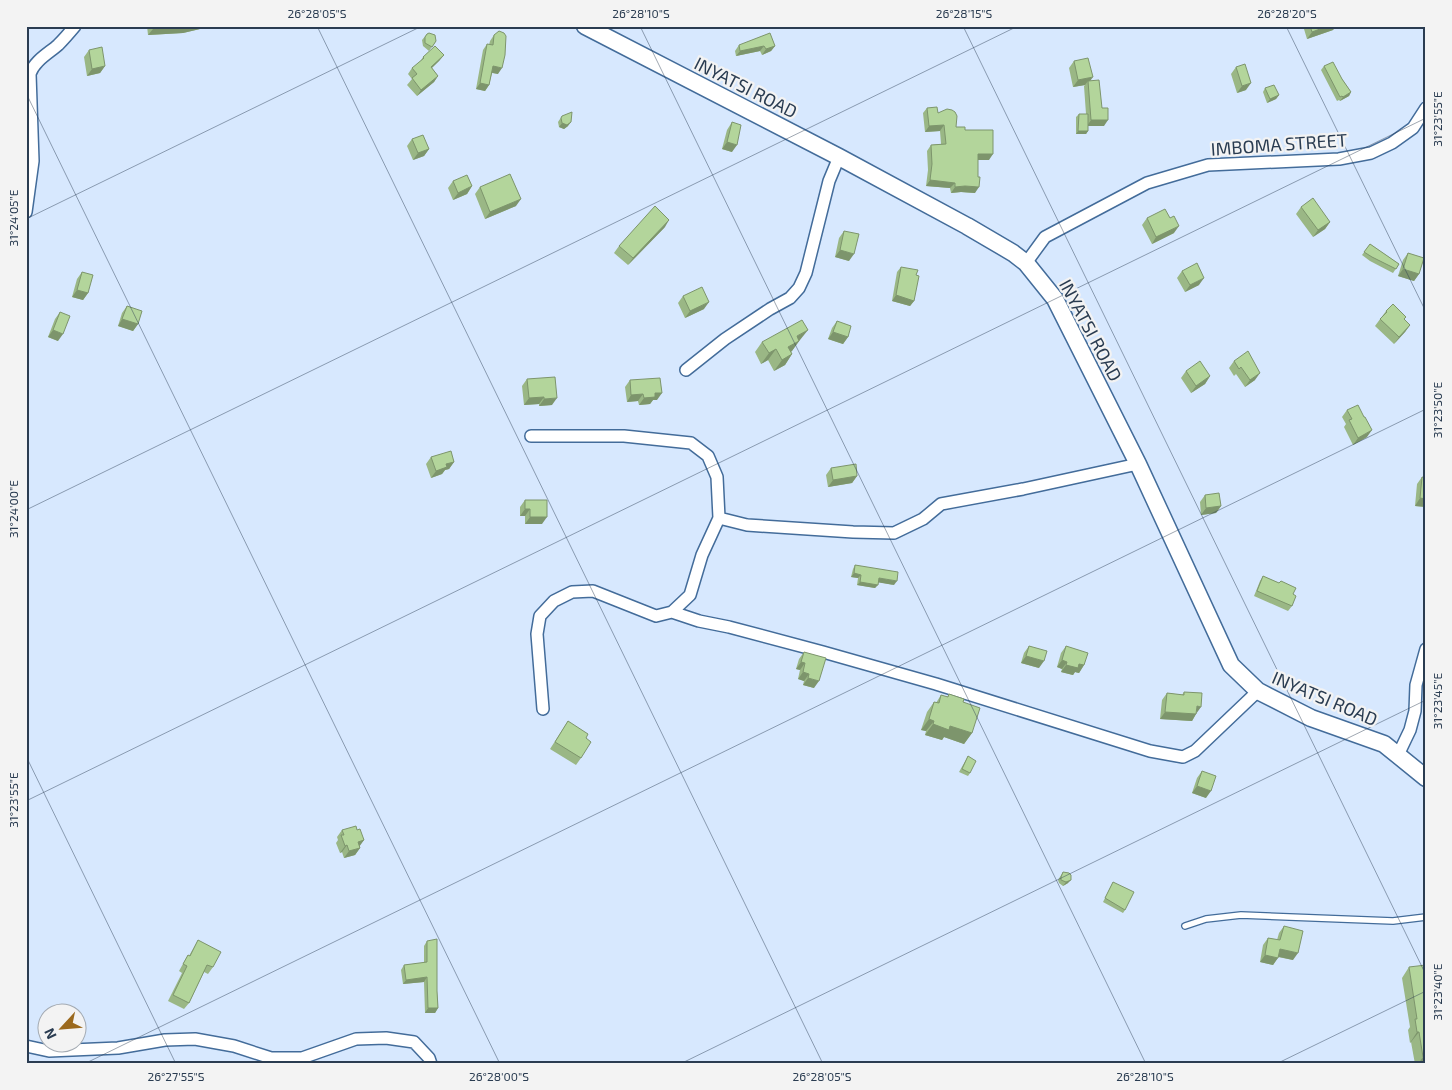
<svg xmlns="http://www.w3.org/2000/svg" width="1452" height="1090" font-family="'Exo 2',sans-serif">
<rect width="100%" height="100%" fill="#d7e8fe"/>
<g fill="none" stroke-linecap="round" stroke-linejoin="round">
<g stroke="#436c9a" stroke-width="8">
<path id="lane" d="M1185 926 1206 919 1241 915 1393 921 1426 917"/>
</g>
<g stroke="#436c9a" stroke-width="14">
<path id="street" d="M26 212 33 161 30 74C34 61 49 53 58 45 64 39 70 32 75 26
M1026 263 1045 237 1147 183 1208 165 1339 159 1371 153 1392 143 1413 128 1426 108
M686 370 725 339 770 309 790 298 799 288 806 273 829 181 839 157
M531 436H624L691 443 708 456 717 477 719 518 702 555 690 595 672 612 656 616 593 591 572 592 554 601 540 616 537 634 543 709
M719 518 747 525 853 532 894 533 923 519 941 504 1023 489 1138 464
M672 612 699 621 729 627 823 652 936 684 1150 751 1183 757 1195 751 1258 691
M1398 755 1410 730 1415 711 1416 685 1426 649
M26 1046 49 1051 118 1048 165 1040 195 1039 234 1046 271 1058H302L356 1039 386 1038 414 1042 429 1058 431 1064"/>
</g>
<g stroke="#436c9a" stroke-width="19">
<path id="secondary" d="M585 26 839 157 967 226 1013 253 1026 263 1055 299 1138 464 1231 665 1258 691 1311 718 1384 744 1426 778"/>
</g>
<use href="#lane" stroke="#fff" stroke-width="5.5"/>
<use href="#street" stroke="#fff" stroke-width="11"/>
<use href="#secondary" stroke="#fff" stroke-width="16"/>
</g>
<path fill="#9ab785" d="M147 26H201L200 29 183 33 148 35Z
M1306 26H1336L1333 30 1307 39 1304 29Z
M427 34 436 41 429 51 423 46 422 40Z
M494 35 498 74 492 73 489 85 485 91 476 89 483 50 487 44 489 45 490 41Z
M739 45 775 46 771 51 762 55 760 51 736 56 735 51Z
M89 50 105 66 100 73 87 76 84 57Z
M444 55 439 61 432 68 438 76 434 82 417 96 407 85 412 79 408 74 412 68 420 62 423 57Z
M1074 61 1090 81 1102 108 1104 126H1088V131L1086 134H1076V117L1079 114H1086L1084 86 1085 85 1073 87 1069 68Z
M1324 66 1342 79 1351 92 1349 96 1340 101 1339 100 1337 101 1321 70Z
M1236 67 1246 90 1237 93 1231 74Z
M1265 88 1279 95 1276 99 1267 103 1263 92Z
M927 108 938 113 956 127 965 130 989 160H978L975 193 961 192 951 193 950 188 926 186 928 170 927 151 931 145 941 144 940 131 925 132 923 113Z
M562 116 568 126 564 129 559 127 558 122Z
M732 122V152L722 149 727 130Z
M412 139 429 149 424 156 413 160 407 146Z
M453 181 472 186 467 194 453 200 448 188Z
M480 187 516 206 485 219 475 194Z
M1301 207 1330 222 1325 229 1313 237 1296 214Z
M1147 218H1170L1174 233 1152 244 1142 225Z
M665 227 628 265 614 253 619 246Z
M844 231 849 261 835 257 839 238Z
M1370 244 1399 264 1393 273 1370 261 1362 255Z
M1408 253 1419 274 1414 281 1398 276 1403 260Z
M901 267 916 275 914 301 910 306 892 301 897 272Z
M1182 271 1199 285 1185 292 1177 278Z
M82 272 88 293 83 300 72 297 77 279Z
M683 296 704 309 685 318 678 303Z
M127 306 138 324 133 331 118 326 122 313Z
M1386 311 1410 325 1405 332 1394 344 1375 326Z
M60 312 58 341 48 337 55 319Z
M837 321 848 337 843 344 828 339 832 328Z
M800 340 791 352 792 354 785 365 774 371 768 360 761 364 755 352 762 342Z
M1234 361 1255 380 1245 387 1236 374 1234 376 1229 368Z
M1186 371 1210 376 1205 384 1191 393 1181 378Z
M527 379 552 405 539 406V404L524 405 522 386Z
M630 380 657 400H653L650 404 639 405 638 401 627 402 625 387Z
M1347 410 1367 437 1353 445 1344 427 1346 424 1342 417Z
M431 457 454 462 449 469 445 470 442 474 431 478 426 464Z
M831 468 857 476 852 483 828 487 826 475Z
M1422 477 1426 507 1415 506 1417 484Z
M1205 495 1221 506 1216 513 1201 515 1200 502Z
M525 500 542 524H525V516H520V507Z
M855 565 894 585 878 582 875 588 857 585 858 578 851 577 853 569Z
M1263 576 1279 583 1281 581 1293 594 1292 606 1288 611 1254 596 1260 581Z
M1029 646 1039 668 1021 663 1024 653Z
M1066 646 1084 665 1079 673 1075 672 1073 675 1061 672 1062 669 1057 667 1061 653Z
M804 652 814 688 803 685 804 681 798 679 800 670 796 669 799 659Z
M1184 692 1196 714 1192 721 1160 719 1162 700 1167 693 1182 695Z
M949 694 963 702 972 733 964 744 944 737 942 740 925 735 926 731 921 730 927 712 934 702 936 703 941 695 947 697Z
M568 721 586 738 581 758 576 765 550 749Z
M968 756 970 773 968 776 959 772Z
M1202 771 1206 798 1192 793 1197 778Z
M342 830H357L364 840 359 846 360 848 355 855 344 858 342 852 340 853 336 843 338 840 337 837Z
M1063 872 1068 883 1063 886 1059 883 1058 880Z
M1113 882 1125 910 1123 913 1103 902Z
M1284 926 1293 960 1278 957 1273 965 1260 962 1263 945 1268 938 1277 940 1279 933Z
M198 940 213 967 208 974 204 972 189 1003 184 1009 168 1001 182 973 179 971 184 962 188 955 189 956Z
M427 941 437 991 438 1008 435 1013H425L424 982 403 984 401 970 404 965 424 963V946Z
M1409 967 1426 1064H1415L1411 1042 1410 1043 1408 1030 1410 1027 1402 978Z"/>
<path fill="#7d956c" d="M185 26H201L200 29 183 33 148 35 153 29Z
M1328 26H1336L1333 30 1307 39 1312 32Z
M764 46 760 51 736 56 740 51Z
M775 46 771 51 762 55 766 49Z
M444 55 439 61 426 73 431 67Z
M105 66 100 73 87 76 92 69Z
M493 66 502 68 498 74 489 72Z
M438 76 434 82 417 96 421 90Z
M1093 77 1088 84V81L1085 85 1073 87 1078 80Z
M480 83 489 85 485 91 476 89Z
M1251 83 1246 90 1237 93 1242 86Z
M1351 92 1349 96 1340 101 1343 97Z
M1279 95 1276 99 1267 103 1270 99Z
M1091 120H1108L1104 126H1087Z
M571 122 568 126 564 129 559 127 562 123Z
M944 125 940 131 925 132 929 126Z
M1078 131H1088L1086 134H1076Z
M727 142 737 145 732 152 722 149Z
M429 149 424 156 413 160 418 153Z
M978 154H993L989 160H974Z
M930 180 955 183 950 188 926 186Z
M472 186 467 194 453 200 458 193Z
M965 186 979 187 975 193 961 192 951 193 955 187Z
M521 199 516 206 485 219 490 212Z
M669 220 665 227 628 265 633 258Z
M1330 222 1325 229 1313 237 1318 230Z
M1179 226 1174 233 1152 244 1156 237Z
M840 250 854 254 849 261 835 257Z
M1403 269 1419 274 1414 281 1398 276Z
M1204 278 1199 285 1185 292 1190 285Z
M77 290 88 293 83 300 72 297Z
M896 295 914 301 910 306 892 301Z
M709 302 704 309 685 318 690 311Z
M122 319 138 324 133 331 118 326Z
M1410 325 1405 332 1394 344 1399 337Z
M53 330 63 334 58 341 48 337Z
M808 330 800 340 789 346 797 336Z
M833 332 848 337 843 344 828 339Z
M799 341 792 351 781 358 788 347Z
M776 349 768 360 761 364 769 353Z
M792 354 785 365 774 371 782 360Z
M1260 373 1255 380 1245 387 1250 380Z
M1210 376 1205 384 1191 393 1196 386Z
M655 393H662L657 400H653L650 404 639 405 644 398Z
M643 394 638 401 627 402 631 395Z
M544 397 539 404 524 405 529 398Z
M557 398 552 405 539 406 544 399Z
M1372 430 1367 437 1353 445 1358 438Z
M454 462 449 469 445 470 442 474 431 478 436 471 446 464Z
M857 476 852 483 828 487 833 480Z
M1420 498 1426 499V507L1415 506Z
M1221 506 1216 513 1201 515 1206 508Z
M525 509H530L525 516H520Z
M530 517H547L542 524H525Z
M854 573 861 575 858 578 851 577Z
M879 578 897 581 894 585 876 582Z
M860 582 878 585 875 588 857 585Z
M1026 656 1044 661 1039 668 1021 663Z
M1062 660 1067 662 1062 669 1057 667Z
M801 662 805 663 800 670 796 669Z
M1079 664 1084 665 1079 673 1075 672 1073 675 1061 672 1066 665Z
M803 672 809 674 804 681 798 679Z
M808 678 819 681 814 688 803 685Z
M1197 706 1201 707 1196 714Z
M1165 712 1196 714 1192 721 1160 719Z
M929 719 934 721 926 731 921 730Z
M933 724 950 726 972 733 964 744 944 737 942 740 925 735Z
M1197 786 1211 791 1206 798 1192 793Z
M364 840 359 847 358 842Z
M347 845 342 852 340 853 345 846Z
M360 848 355 855 344 858 349 851Z
M1071 880 1068 883 1063 886 1066 882Z
M1280 949 1298 953 1293 960 1275 956Z
M1265 955 1278 958 1273 965 1260 962Z
M427 977 424 982 403 984 406 980Z
M428 1008H438L435 1013H425Z
M1417 1032H1419L1411 1042 1410 1043Z
M1423 1057H1426V1064H1418Z"/>
<path fill="#b3d59b" stroke="#7d956c" d="M152 26H185L153 29Z
M1310 26H1328L1312 32Z
M499 31 504 33 506 36 505 55 502 68 493 66 489 85 480 83 487 44 493 45 494 35Z
M429 33 435 35 436 41 432 47 425 43V37L427 34Z
M770 33 775 46 766 49 764 46 740 51 739 45Z
M435 46 444 55 431 67 438 76 421 90 412 78 417 74 412 68 424 58 423 57Z
M102 47 105 66 92 69 89 50Z
M1088 58 1093 77 1078 80 1074 61Z
M1333 62 1342 79 1351 92 1343 97 1342 96 1340 97 1324 66Z
M1245 64 1251 83 1242 86 1236 67Z
M1099 80 1102 108H1108V120H1091L1088 81Z
M1274 85 1279 95 1270 99 1265 88Z
M937 107 938 113 947 109 952 110 955 112 957 116 956 127H965V130H993V154H978V177H980L979 187 965 186 955 187V183L930 180 932 164 931 145 946 144 944 125 929 126 927 108Z
M572 112 571 122 567 125 562 123 561 118 562 116Z
M1079 114H1088V131H1078Z
M732 122 741 125 737 145 727 142Z
M423 135 429 149 418 153 412 139Z
M510 174 521 199 490 212 480 187Z
M467 175 472 186 458 193 453 181Z
M1313 198 1330 222 1318 230 1301 207Z
M655 206 669 220 633 258 619 246Z
M1165 209 1170 218 1174 216 1179 226 1156 237 1147 218Z
M844 231 859 234 854 254 840 250Z
M1370 244 1399 264 1396 269 1372 257 1364 252Z
M1408 253 1424 258 1419 274 1403 269Z
M1197 263 1204 278 1190 285 1182 271Z
M901 267 918 270 916 275 919 276 914 301 896 295Z
M82 272 93 275 88 293 77 290Z
M702 287 709 302 690 311 683 296Z
M1393 304 1406 317 1404 319 1410 325 1399 337 1380 319 1387 312 1386 311Z
M127 306 142 311 138 324 122 319Z
M60 312 70 316 63 334 53 330Z
M802 320 808 330 797 336 799 341 788 347 792 354 782 360 776 349 769 353 762 342Z
M837 321 851 326 848 337 833 332Z
M1248 351 1260 373 1250 380 1241 367 1239 369 1234 361Z
M1200 361 1210 376 1196 386 1186 371Z
M555 377 557 398 544 399V397L529 398 527 379Z
M660 378 662 393H655V397L644 398 643 394 631 395 630 380Z
M1358 405 1364 417H1365L1372 430 1358 438 1349 420 1352 419 1347 410Z
M451 451 454 462 446 464 447 467 436 471 431 457Z
M856 464 857 476 833 480 831 468Z
M1422 477 1426 478V499L1420 498Z
M1219 493 1221 506 1206 508 1205 495Z
M525 500H547V517H530V509H525Z
M855 565 898 572 897 581 879 578 878 585 860 582 861 575 854 573Z
M1263 576 1279 583 1281 581 1296 588 1293 594 1296 596 1292 606 1257 591Z
M1029 646 1047 651 1044 661 1026 656Z
M1066 646 1088 653 1084 665 1079 664 1078 668 1066 665 1067 662 1062 660Z
M804 652 826 658 819 681 808 678 809 674 803 672 805 663 801 662Z
M1184 692 1202 693 1201 707 1197 706 1196 714 1165 712 1167 693 1184 695Z
M949 694 964 699 963 702 980 708 972 733 950 726 949 730 933 724 934 721 929 719 934 702 939 703 941 695 948 697Z
M568 721 588 734 586 738 591 742 581 758 555 742Z
M968 756 976 761 970 773 962 769Z
M1202 771 1216 776 1211 791 1197 786Z
M356 826 357 830 360 829 364 840 358 842 360 848 349 851 347 845 345 846 341 835H344L342 830Z
M1063 872 1069 873 1071 875V880L1066 882 1061 880V877Z
M1113 882 1134 892 1125 910 1105 898Z
M1284 926 1303 931 1298 953 1280 949 1278 958 1265 955 1268 938 1280 940Z
M437 939V991L438 1008H428L427 977 406 980 404 965 427 962V941Z
M198 940 221 952 213 967 207 965 189 1003 173 995 187 966 183 964 188 955 190 956Z
M1426 965V1057H1423L1419 1032H1417L1415 1019H1417L1409 967Z"/>
<path fill="none" stroke="#2a3c51" stroke-width="1" stroke-opacity="0.45" d="M317 26 823 1064M640 26 1146 1064M963 26 1426 975M1286 26 1426 312M26 93 500 1064M26 219 422 26M26 510 1018 26M26 756 176 1064M26 801 1426 118M84 1064 1426 409M680 1064 1426 700M1276 1064 1426 991"/>
<g text-anchor="middle" dominant-baseline="central" stroke-width="4.5" stroke-linejoin="round" paint-order="stroke">
<g font-size="18" fill="#2a3c51" stroke="#f3f3f3">
<text transform="translate(746 87) rotate(27)">INYATSI ROAD</text>
<text transform="translate(1279 144) rotate(-4)">IMBOMA STREET</text>
<text transform="translate(1091 330) rotate(62)">INYATSI ROAD</text>
<text transform="translate(1325 698) rotate(23)">INYATSI ROAD</text>
</g>
</g>
<rect width="1452" height="1090" fill="none" stroke="#f3f3f3" stroke-width="55"/>
<g transform="translate(62 1028) rotate(244)"><circle r="24" fill="#f3f3f3" stroke="#a3aab2"/>
<path d="M0-4L9 19L0 12L-9 19Z" fill="#9b691d"/>
<text y="-8" font-size="14" font-weight="bold" text-anchor="middle" fill="#2a3c51">N</text>
</g>
<rect x="28" y="28" width="1396" height="1034" fill="none" stroke="#2a3c51" stroke-width="2"/>
<g font-size="12" text-anchor="middle" fill="#2a3c51">
<text x="317" y="18">26°28'05"S</text>
<text x="641" y="18">26°28'10"S</text>
<text x="964" y="18">26°28'15"S</text>
<text x="1287" y="18">26°28'20"S</text>
<text transform="translate(1438 119) rotate(-90)" y="4">31°23'55"E</text>
<text transform="translate(14 218) rotate(-90)" y="4">31°24'05"E</text>
<text transform="translate(1438 410) rotate(-90)" y="4">31°23'50"E</text>
<text transform="translate(14 509) rotate(-90)" y="4">31°24'00"E</text>
<text transform="translate(1438 701) rotate(-90)" y="4">31°23'45"E</text>
<text transform="translate(14 800) rotate(-90)" y="4">31°23'55"E</text>
<text transform="translate(1438 992) rotate(-90)" y="4">31°23'40"E</text>
<text x="176" y="1081">26°27'55"S</text>
<text x="499" y="1081">26°28'00"S</text>
<text x="822" y="1081">26°28'05"S</text>
<text x="1145" y="1081">26°28'10"S</text>
</g>
</svg>
